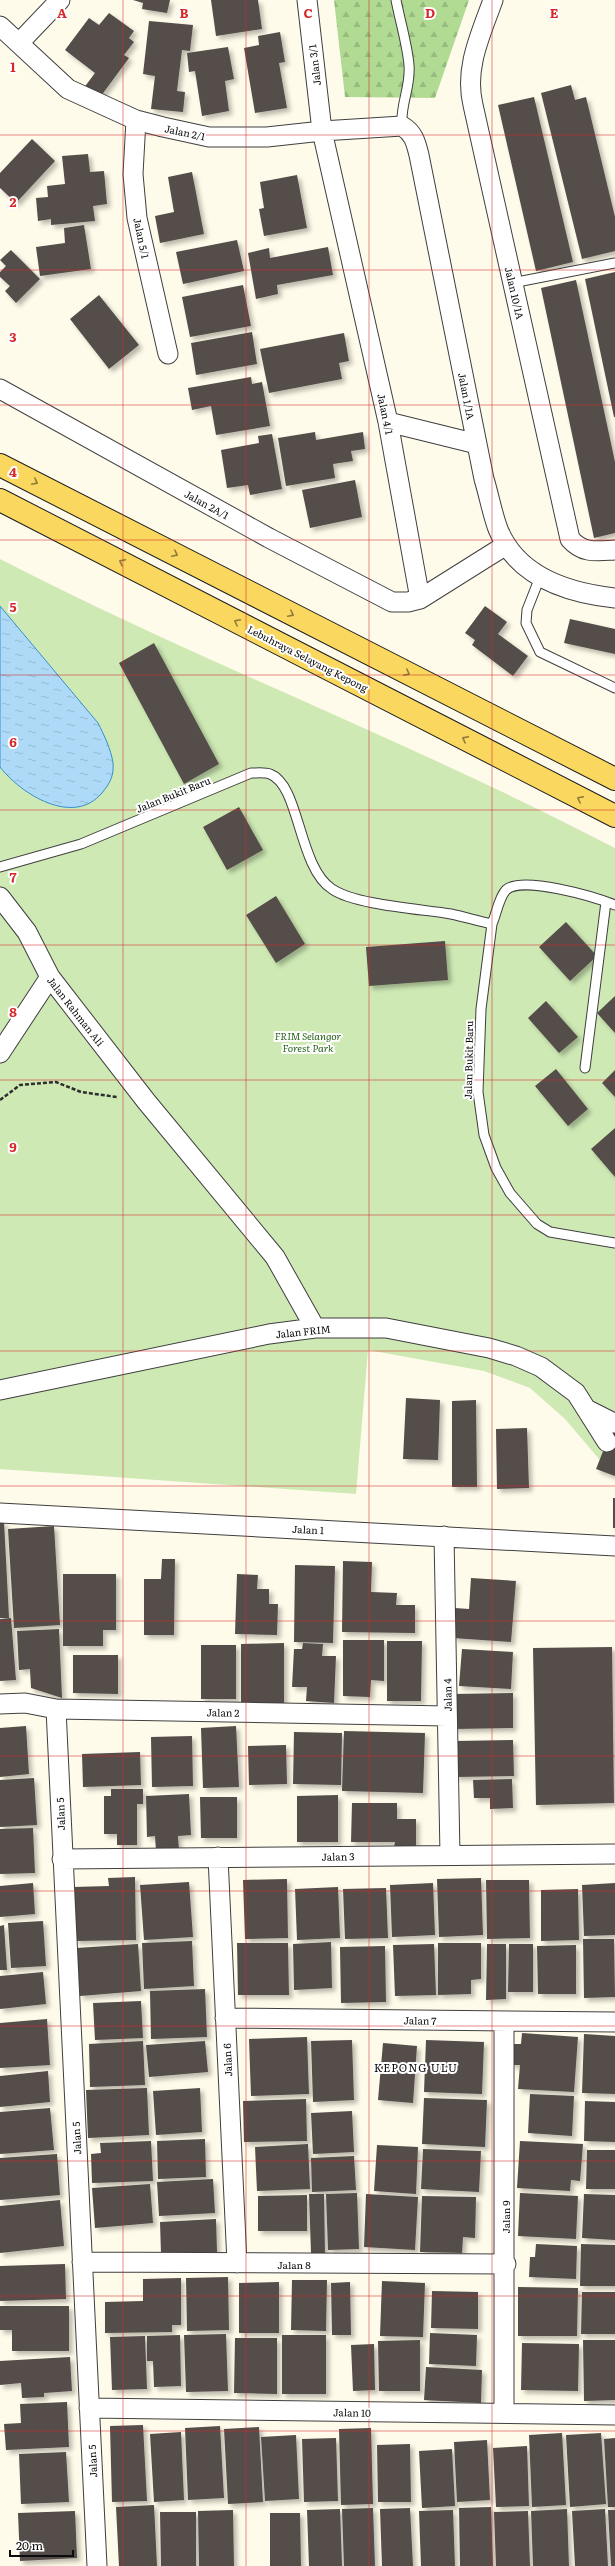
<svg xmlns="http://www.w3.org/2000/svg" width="615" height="2566" font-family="Literata,serif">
<defs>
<pattern id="forest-firs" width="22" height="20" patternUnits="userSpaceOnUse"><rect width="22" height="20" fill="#b1da93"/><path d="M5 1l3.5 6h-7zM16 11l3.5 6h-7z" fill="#97ba7e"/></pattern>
<pattern id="water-ripples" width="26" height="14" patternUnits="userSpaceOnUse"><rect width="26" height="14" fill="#aedaf7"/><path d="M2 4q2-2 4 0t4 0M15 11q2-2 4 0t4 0" fill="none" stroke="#94bad3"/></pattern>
<filter id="shadow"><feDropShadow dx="3.5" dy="3.5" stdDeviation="2" flood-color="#0004"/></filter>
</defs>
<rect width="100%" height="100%" fill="#fffbea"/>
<path fill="#cee9b4" d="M0 559C202 663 414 743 615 848V1464L611 1473 565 1419 530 1388 484 1371 368 1350 356 1494 0 1469Z"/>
<path fill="url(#forest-firs)" d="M334 0H469L435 98 345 97Z"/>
<path fill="url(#water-ripples)" stroke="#358ecf" d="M0 606 98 723C104 735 111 749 113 763 114 776 110 783 102 793 73 827 21 794 0 767Z"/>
<path fill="#544d48" filter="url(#shadow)" d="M133 0H170L167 13 142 9 143 3Z
M211 0H258L262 29 216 36Z
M109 13 134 31 129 38 134 42 124 55 129 58 98 100 83 89 95 73 65 50 89 18 99 25Z
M149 21 193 25 190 51 182 50 177 91 185 92 183 112 151 109 155 76 143 74Z
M280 32 285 62 279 63 287 108 255 113 244 48 259 45 258 36Z
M228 47 234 79 225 81 229 111 202 116 195 71 189 72 187 53Z
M571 85 575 100 586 97 615 217V251L582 259 541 93Z
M534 97 573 262 536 271 498 105Z
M32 139 55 161 16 203 0 188V173Z
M88 154 90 172 104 171 107 204 93 206 95 221 51 225V219L38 221 36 198 48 197 47 186 65 184 62 156Z
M192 172 204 234 160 243 155 216 174 212 168 177Z
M297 175 307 228 264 236 259 209 264 208 260 182Z
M84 225 91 269 40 276 36 247 65 243 64 228Z
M237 240 244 271 183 284 176 252Z
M328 247 333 275 277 285 278 294 256 299 248 253 269 248 270 258Z
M11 250 40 279 16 303 5 291 10 286 0 277V272L6 266 0 260Z
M615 272V417H614L585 279Z
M576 280 615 462V533L594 538 541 288Z
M243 285 251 326 190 337 182 297Z
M99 295 139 345 109 369 70 319Z
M252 332 257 364 196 375 191 343Z
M344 333 349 361 339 363 342 379 269 393 260 349Z
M251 377 252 384 262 382 270 426 216 435 211 406 192 410 188 388Z
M315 432 316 440 363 432 365 449 351 451 353 461 333 464 335 478 286 486 278 438Z
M272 434 282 489 250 495 248 485 227 488 221 450 259 443 258 436Z
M355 480 362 517 310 528 302 490Z
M485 606 507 622 498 634 528 656 513 676 472 645 475 640 465 633Z
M570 619 615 629V654L564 643Z
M154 643 219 764 184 784 119 663Z
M239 807 263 850 227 870 203 827Z
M276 896 305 944 276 963 246 915Z
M566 922 597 956 570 981 539 947Z
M445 941 448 980 369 986 366 947Z
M615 996V1033L597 1013Z
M546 1001 578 1037 559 1053 528 1018Z
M556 1069 588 1109 568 1126 535 1086Z
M615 1070V1097L602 1083Z
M615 1128V1177L591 1149Z
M406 1398 440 1400 438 1460 403 1459Z
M476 1400 477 1487H452V1401Z
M615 1421V1476L596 1469Z
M527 1428 529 1488 497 1489 496 1429Z
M613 1498H615V1528H613Z
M0 1521H4L9 1618H0Z
M54 1526 60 1625 14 1628 8 1529Z
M162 1559H175L174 1635H144V1579H161Z
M343 1561 372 1562 371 1592 397 1593 396 1605H415V1633L342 1632Z
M295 1565 335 1566 333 1643 294 1642Z
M63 1574H116V1630H103V1646H63Z
M237 1574 258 1575 257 1589H269V1604H278L277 1635 235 1634Z
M471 1578 516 1581 511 1642 453 1638 455 1608 469 1609Z
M11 1618 16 1680 0 1681V1619Z
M59 1629 62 1698 31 1688 30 1669 19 1670 17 1631Z
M343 1640H384V1681L371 1680 370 1697 343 1696Z
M387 1641H422L421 1701H387Z
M284 1643V1708H241V1644Z
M303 1643 323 1644 322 1656H336L334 1703 306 1701 307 1687H292L294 1649H302Z
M201 1645H236V1699H201Z
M612 1647 614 1803 536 1805 533 1648Z
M462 1649 513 1652 511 1689 459 1686Z
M73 1655H118V1694L73 1693Z
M513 1693V1728L453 1729 452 1694Z
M26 1726 29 1774 0 1777V1728Z
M236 1726 239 1787 203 1788 201 1728Z
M344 1731 425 1733 423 1793 342 1791Z
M294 1732 342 1733 341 1785 293 1784Z
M192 1736 193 1786 152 1787 151 1737Z
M513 1740 514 1776 455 1777V1741Z
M286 1745 287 1784 249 1785 248 1746Z
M140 1752 141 1785 83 1787 82 1754Z
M34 1778 37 1825 0 1827V1780Z
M512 1779 513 1808 490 1809V1798H474L473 1780Z
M111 1789H143V1804H137V1845H117V1834H104V1796H111Z
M189 1794 191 1835 178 1836 179 1850 156 1851 155 1836 147 1837 146 1796Z
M338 1795V1842H297V1796Z
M200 1797H237V1838H201Z
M352 1803H397V1819H416V1847H394L395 1842H351Z
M33 1828 35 1873 0 1874V1829Z
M135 1877 136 1940 75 1941 73 1887 109 1886 108 1878Z
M481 1878 483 1935 439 1937 437 1879Z
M287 1879 288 1938 245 1939 243 1880Z
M486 1880H529L530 1938 487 1939Z
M189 1882 193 1937 144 1940 140 1885Z
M33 1883 35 1914 0 1917V1886Z
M433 1883 435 1935 392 1937 390 1885Z
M615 1883V1935L584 1936 582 1885Z
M338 1887 340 1938 297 1940 295 1889Z
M386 1888 388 1938 345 1939 343 1889Z
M578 1889 579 1940 541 1941V1890Z
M43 1921 46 1966 11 1968 8 1923Z
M4 1925 7 1970H0V1926Z
M583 1939H614L615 1997 584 1998Z
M192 1941 194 1986 144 1989 142 1943Z
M331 1942 332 1988 294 1990 293 1944Z
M237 1943H288L289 1995H238Z
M438 1943H481V1979L471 1980V1994L438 1995Z
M138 1944 141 1991 80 1996 76 1948Z
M434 1944 436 1995 395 1996 393 1945Z
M487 1944H506V1999L486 2000Z
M509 1944H533V1992H508Z
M576 1945V1994H538L537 1946Z
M385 1946 386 2002 341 2003 340 1947Z
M43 1972 46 2004 0 2009V1976Z
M205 1989 207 2037 151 2039 150 1991Z
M141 2001 143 2038 95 2040 93 2003Z
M47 2019 50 2065 0 2068V2023Z
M522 2033 578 2037 574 2092 518 2089 520 2065H511L512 2044H521Z
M584 2034 615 2036V2094L582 2093Z
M307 2037 309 2094 251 2096 249 2039Z
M352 2040 354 2100 313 2102 311 2041Z
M426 2040 484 2042 482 2094 424 2092Z
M143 2041 145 2085 90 2087 89 2044Z
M205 2041 208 2072 149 2077 146 2045Z
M383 2043 417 2046 413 2103 378 2100Z
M48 2071 50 2102 0 2107V2076Z
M147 2088 149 2135 88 2138 86 2090Z
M200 2088 202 2132 156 2135 153 2091Z
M530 2094 574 2096 572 2136 528 2133Z
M424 2098 487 2100 485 2147 422 2144Z
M306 2099 307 2141 244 2142 243 2101Z
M585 2101 615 2102V2142L584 2141Z
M50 2108 54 2150 0 2154V2112Z
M352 2111 354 2152 313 2154 311 2113Z
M205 2139 206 2177 158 2179 157 2141Z
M151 2141 153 2181 92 2183 91 2154 101 2153 100 2143Z
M520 2141 583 2144 580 2181 571 2180 570 2191 517 2188Z
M308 2144 310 2189 257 2191 255 2147Z
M377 2145 418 2147 416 2194 374 2191Z
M423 2149 481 2151 479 2192 421 2189Z
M587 2150H615V2189H586Z
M57 2154 60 2195 0 2200V2158Z
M354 2156 356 2190 312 2192 311 2158Z
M213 2179 215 2213 159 2216 157 2182Z
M150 2184 153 2223 95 2228 92 2188Z
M357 2193 359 2249 328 2250 326 2194Z
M520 2193 578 2196 576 2239 518 2236Z
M309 2194H324L325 2253H311Z
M366 2194 418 2197 415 2250 364 2247Z
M584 2194 615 2195V2240L582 2238Z
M307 2195V2231H258V2196Z
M422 2196 476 2197 475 2238 463 2237 462 2253 420 2252Z
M60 2200 64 2246 0 2253V2206Z
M216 2219 217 2252 161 2254 160 2222Z
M536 2244 577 2246 576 2279 529 2277 530 2257H535Z
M581 2244 615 2245V2286H580Z
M65 2264 66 2299 0 2301V2266Z
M228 2277 229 2330 187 2331 186 2278Z
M181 2278V2325H172V2332L105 2333V2302L143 2301V2279Z
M292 2280H327L326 2331 291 2330Z
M382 2281 425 2283 423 2337 380 2336Z
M279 2282V2333H239V2283Z
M350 2282 351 2335H332L331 2283Z
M518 2287 578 2288 577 2336H518Z
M432 2291 478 2292V2329L431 2328Z
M582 2292H615V2334H581Z
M0 2306H69V2351H12V2330H0Z
M430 2333 477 2335 476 2366 429 2364Z
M226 2334 228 2391 186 2392 184 2335Z
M180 2335 181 2386 154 2387 153 2361H147V2336Z
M282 2335H326V2394H282Z
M145 2336 147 2389 112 2390 110 2337Z
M235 2338H277V2394L234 2393Z
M420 2340V2391H379L378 2341Z
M583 2340H615V2400L584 2401Z
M522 2343 579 2344 578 2391 521 2390Z
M374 2344 375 2390 353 2391 351 2345Z
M70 2357 72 2391 44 2393V2397L22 2398 21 2383 0 2385V2361Z
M426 2367 482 2370 481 2403 424 2400Z
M67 2402 69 2447 6 2450 4 2424 21 2423 20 2404Z
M143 2425 147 2501 112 2502 110 2426Z
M220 2426 224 2498 188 2500 185 2428Z
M259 2427 263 2502 228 2504 224 2429Z
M371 2428 373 2504 341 2505 339 2429Z
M181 2432 184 2500 154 2502 150 2434Z
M562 2433 566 2505 532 2507 529 2435Z
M601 2433 606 2504 570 2507 566 2435Z
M296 2435 299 2499 265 2501 261 2437Z
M336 2438 338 2501 304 2502 302 2439Z
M615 2438V2507H608L604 2439Z
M487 2440 490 2500 457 2502 454 2442Z
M410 2444 411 2502H378L377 2445Z
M527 2446 529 2506 496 2507 493 2448Z
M452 2449 455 2506 422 2508 419 2451Z
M66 2452 69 2502 21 2504 19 2454Z
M154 2505 157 2566H119L116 2507Z
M491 2507 493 2566H460L459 2508Z
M373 2508 375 2566H344L342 2509Z
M410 2508 413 2566H382L380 2509Z
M340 2509 342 2566H309L307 2510Z
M567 2509 569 2566H533L531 2511Z
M605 2509 608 2566H575L572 2511Z
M233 2510 234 2566H199L198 2511Z
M453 2510 455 2566H421L419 2511Z
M608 2510H615V2566H611Z
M75 2511 77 2558 20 2561 18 2513Z
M528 2511 530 2566H496L494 2512Z
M160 2512H196V2566H161Z
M270 2513H300L301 2566H270Z"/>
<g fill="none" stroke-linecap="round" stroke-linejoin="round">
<g stroke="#3f3f3f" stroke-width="11">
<path id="service" d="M396 0C400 21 407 43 409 65 411 87 400 105 402 126
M512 283 615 263
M540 577 527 610 526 623 540 652 615 688
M0 867 81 844 251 773C257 773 265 772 270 774 300 785 298 867 332 889 355 905 421 909 451 914 465 917 478 921 492 924L481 1009 478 1092 484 1135 496 1168 510 1193 537 1224 550 1232 615 1243
M492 924C496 915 499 897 506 890 521 875 595 897 615 905
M585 1068 606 902"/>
</g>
<g stroke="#3f3f3f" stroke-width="21">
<path id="minor" d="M307 0 322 131 388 422 420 599
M493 0C481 34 464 68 473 105L570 539C583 554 597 551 615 550
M0 26 68 89 136 120 163 127 209 137H267L322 131 402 126C414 133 416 143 419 155L484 479C489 495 492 513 498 529 517 577 569 593 615 598
M19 43 60 0
M136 120 133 174 137 218 168 354
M0 389 269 538 392 602H408L420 599 506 545
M388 422 477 444
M0 897 27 932 50 977 146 1101 275 1257 315 1328
M0 1053 50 977
M0 1390 269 1334 315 1328H386L489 1348 516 1356 541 1367 576 1393 607 1442
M588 1410 614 1423
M0 1513 615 1546
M444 1536 450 1855
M0 1704 25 1703 56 1709 447 1716
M56 1709 97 2566
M218 1857 237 2263
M62 1859 615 1854
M225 2018 615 2022
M82 2262 506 2264
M89 2408 615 2415
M504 2413V2021"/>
</g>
<g stroke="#1d1d1d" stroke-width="24">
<path id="primary" d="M0 465 615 779
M0 500 615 816"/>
</g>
<path stroke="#2e2e2e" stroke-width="2.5" stroke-dasharray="4 2" stroke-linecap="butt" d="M0 1100 20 1085 56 1082 81 1092 117 1097"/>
<use href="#service" stroke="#fff" stroke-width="9"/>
<use href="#minor" stroke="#fff" stroke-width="19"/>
<use href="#primary" stroke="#fad85f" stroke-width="22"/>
</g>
<defs><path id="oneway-chevron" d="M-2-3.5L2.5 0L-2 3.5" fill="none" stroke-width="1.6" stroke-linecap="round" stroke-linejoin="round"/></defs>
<g stroke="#8f7c3a">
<use href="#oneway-chevron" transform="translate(35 482) rotate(27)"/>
<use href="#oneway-chevron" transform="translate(175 554) rotate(27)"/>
<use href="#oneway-chevron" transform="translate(122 562) rotate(-153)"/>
<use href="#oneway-chevron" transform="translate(291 614) rotate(27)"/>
<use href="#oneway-chevron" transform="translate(237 622) rotate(-153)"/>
<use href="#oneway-chevron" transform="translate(407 673) rotate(27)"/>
<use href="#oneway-chevron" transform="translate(465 739) rotate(-153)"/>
<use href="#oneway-chevron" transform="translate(580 799) rotate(-153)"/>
</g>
<path fill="none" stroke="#d62828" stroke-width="1" stroke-opacity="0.55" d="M123 0V2566M246 0V2566M369 0V2566M492 0V2566M0 135H615M0 270H615M0 405H615M0 540H615M0 675H615M0 810H615M0 945H615M0 1080H615M0 1215H615M0 1351H615M0 1486H615M0 1621H615M0 1756H615M0 1891H615M0 2026H615M0 2161H615M0 2296H615M0 2431H615"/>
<g text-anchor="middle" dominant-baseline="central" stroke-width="4" stroke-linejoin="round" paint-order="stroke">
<g font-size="10" fill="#0c0c0c" stroke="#fff">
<text transform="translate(314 65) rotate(-97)">Jalan 3/1</text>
<text transform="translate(185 132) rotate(12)">Jalan 2/1</text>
<text transform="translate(142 238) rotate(78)">Jalan 5/1</text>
<text transform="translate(515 293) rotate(77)">Jalan 10/1A</text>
<text transform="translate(467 396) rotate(79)">Jalan 1/1A</text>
<text transform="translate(386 414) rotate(78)">Jalan 4/1</text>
<text transform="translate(207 504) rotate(29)">Jalan 2A/1</text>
<text transform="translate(308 658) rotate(27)">Lebuhraya Selayang Kepong</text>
<text transform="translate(173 794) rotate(-22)">Jalan Bukit Baru</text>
<text transform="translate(76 1011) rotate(52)">Jalan Rahman Ali</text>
<text transform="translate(468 1060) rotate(-89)">Jalan Bukit Baru</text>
<text transform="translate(303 1331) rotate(-6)">Jalan FRIM</text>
<text transform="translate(308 1529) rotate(3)">Jalan 1</text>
<text transform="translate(447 1695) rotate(-91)">Jalan 4</text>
<text transform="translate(223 1712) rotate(1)">Jalan 2</text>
<text transform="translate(60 1814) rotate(-92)">Jalan 5</text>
<text transform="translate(338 1856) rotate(-1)">Jalan 3</text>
<text transform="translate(420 2020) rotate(1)">Jalan 7</text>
<text transform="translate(227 2060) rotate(-93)">Jalan 6</text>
<text transform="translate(76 2138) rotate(-93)">Jalan 5</text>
<text transform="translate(505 2217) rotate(-90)">Jalan 9</text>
<text x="294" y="2264">Jalan 8</text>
<text transform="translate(352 2412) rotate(1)">Jalan 10</text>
<text transform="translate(92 2461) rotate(-93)">Jalan 5</text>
</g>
<g font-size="10" font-style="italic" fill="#29631c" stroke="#fff">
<text x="308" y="1035">FRIM Selangor<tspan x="308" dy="12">Forest Park</tspan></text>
</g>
<g font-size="11" letter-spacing="1" fill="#0c0c0c" stroke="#fff">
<text x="416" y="2067">KEPONG ULU</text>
</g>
</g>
<g font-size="13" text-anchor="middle" font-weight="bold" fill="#d62828" stroke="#fff" stroke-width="4" stroke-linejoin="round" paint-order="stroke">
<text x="62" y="18">A</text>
<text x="184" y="18">B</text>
<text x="308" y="18">C</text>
<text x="430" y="18">D</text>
<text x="554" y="18">E</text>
<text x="13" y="72">1</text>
<text x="13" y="207">2</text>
<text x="13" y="342">3</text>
<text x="13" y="477">4</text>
<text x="13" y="612">5</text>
<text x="13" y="747">6</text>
<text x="13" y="882">7</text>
<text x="13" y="1017">8</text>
<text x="13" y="1152">9</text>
</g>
<path d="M10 2550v6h63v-6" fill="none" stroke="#0c0c0c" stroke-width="2"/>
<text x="16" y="2550" font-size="12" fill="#0c0c0c" stroke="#ffffff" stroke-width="3" paint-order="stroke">20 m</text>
</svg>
